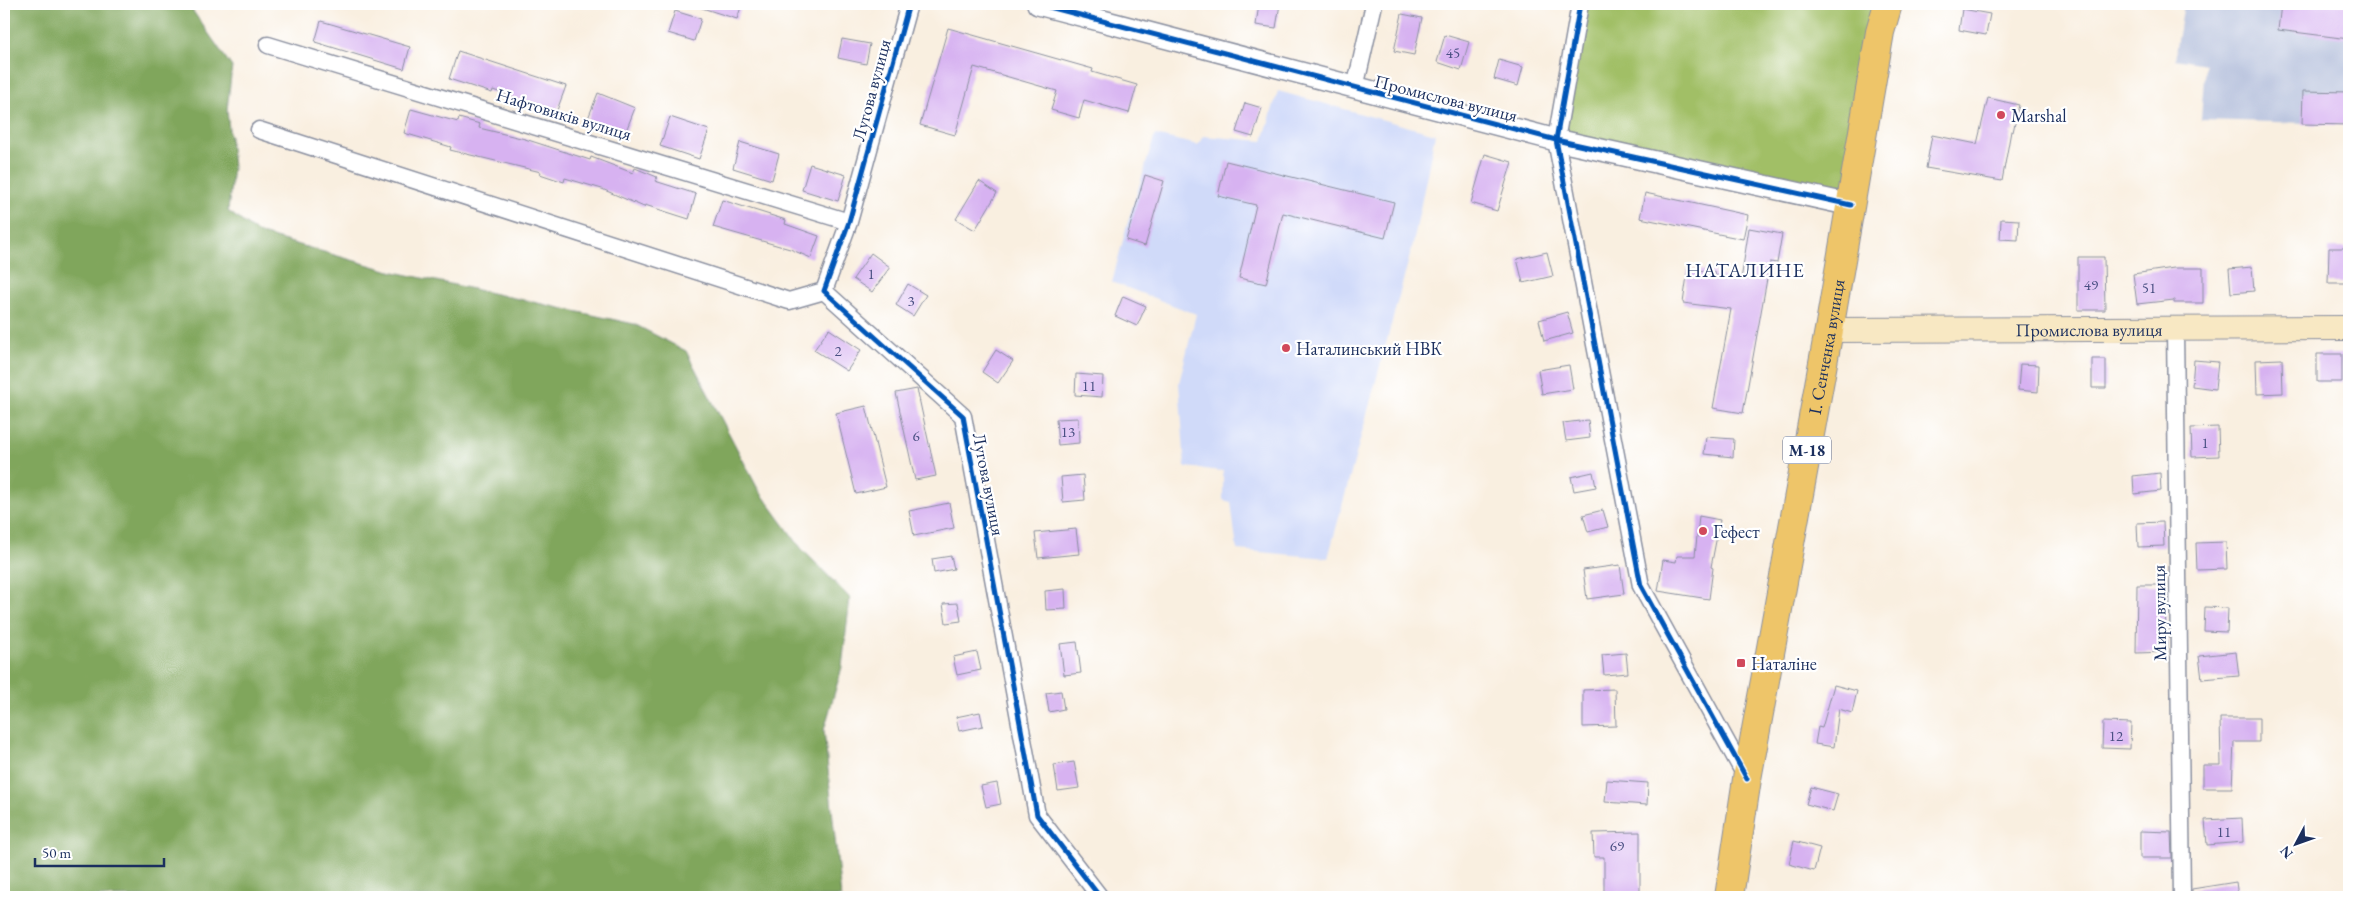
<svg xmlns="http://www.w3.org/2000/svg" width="2353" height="901" font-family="'EB Garamond',serif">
<rect width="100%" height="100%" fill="#fff"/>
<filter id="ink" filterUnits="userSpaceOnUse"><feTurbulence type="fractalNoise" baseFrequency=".02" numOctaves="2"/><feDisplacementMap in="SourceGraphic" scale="10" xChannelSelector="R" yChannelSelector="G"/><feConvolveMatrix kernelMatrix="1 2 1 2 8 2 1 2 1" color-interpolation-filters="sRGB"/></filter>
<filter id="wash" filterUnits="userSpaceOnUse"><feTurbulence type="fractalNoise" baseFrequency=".0096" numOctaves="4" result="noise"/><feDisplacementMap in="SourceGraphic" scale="20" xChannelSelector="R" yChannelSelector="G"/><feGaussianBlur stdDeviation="1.12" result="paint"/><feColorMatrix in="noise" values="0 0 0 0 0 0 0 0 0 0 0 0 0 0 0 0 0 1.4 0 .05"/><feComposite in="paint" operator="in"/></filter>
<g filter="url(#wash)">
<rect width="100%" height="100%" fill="#f9efe0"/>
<path fill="#d0daf9" d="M1278 91 1435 134 1413 244 1328 558 1237 550 1231 502 1223 500V471L1185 467 1179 383 1196 314 1112 282 1127 225 1155 135 1198 145 1203 136 1263 141Z"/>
<path fill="#bac4de" d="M2184 4H2349V124L2201 120 2205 64 2175 59Z"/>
<path fill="#a1bf66" stroke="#5e7762" d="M1580 4H1888L1851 205 1556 140Z"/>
<path fill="#80a65b" stroke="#4e6a5c" d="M4 4H188L232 67 227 110 233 167 228 211 258 233 390 271 634 324 686 351 758 489 801 548 850 598 842 667 824 730 841 897H4Z"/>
<g id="blocks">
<path fill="#d7b2f1" d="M699 4H742L737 19 699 7Z
M1259 4H1280L1276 28 1256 25Z
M2281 4H2349V39L2278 30Z
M1962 9 1990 14 1986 35 1959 30Z
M675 11 701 19 694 41 668 33Z
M1402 14 1422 18 1414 55 1394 51Z
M321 21 410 47 404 69 315 42Z
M948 28 1093 69 1092 72 1137 85 1129 113 1084 100 1079 118 1051 110 1057 91 974 67 955 135 920 125Z
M1445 35 1469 42 1461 70 1437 62Z
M842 39 870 44 866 64 838 58Z
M458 51 566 86 556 113 493 90 492 93 449 79Z
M1499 60 1523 67 1518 86 1494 79Z
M2303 91 2349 92V125L2302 124Z
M598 93 635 108 624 136 587 121Z
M1988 98 2019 105 2013 132 2011 131 2002 181 1926 168 1932 135 1977 144Z
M1245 103 1262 108 1253 137 1236 132Z
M411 109 458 122 459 118 480 124 479 128 525 139 590 160 591 157 633 173 635 168 657 177 655 181 696 194 689 219 645 205 644 207 602 189 565 178 564 182 540 174 541 172 450 150 451 147 404 133Z
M670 117 709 130 699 159 660 146Z
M740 142 779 154 772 180 733 168Z
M1485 154 1512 162 1497 211 1471 203Z
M1226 161 1394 202 1385 238 1283 213 1266 284 1239 278 1256 205 1218 196Z
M810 164 846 175 838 201 802 190Z
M1145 175 1164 181 1145 246 1126 240Z
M979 181 997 193 975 230 956 219Z
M1645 193 1748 215 1743 239 1640 218Z
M722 200 786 220 785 224 819 236 811 258 790 249 713 227Z
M2001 219 2019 220 2018 240 2000 239Z
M1749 228 1782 234 1777 263 1770 262 1743 413 1713 408 1731 309 1683 303 1688 269 1715 272 1714 275 1741 280Z
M2329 248H2349V283H2328Z
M1547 252 1553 276 1523 283 1517 259Z
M871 253 890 267 872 292 853 279Z
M2078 257H2104L2105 310H2078Z
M2252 267 2254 291 2231 293 2229 269Z
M2174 268H2203V303H2174V300L2137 304 2133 274Z
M908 284 926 295 913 316 896 305Z
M1123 296 1146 306 1137 326 1115 316Z
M1567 312 1573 333 1544 341 1539 320Z
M829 329 861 350 847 371 814 350Z
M996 350 1013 361 998 383 982 372Z
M2317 354H2342V382H2317Z
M2092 359H2106V388H2092Z
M2282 359 2283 393 2257 394 2256 360Z
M2194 360 2218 362 2215 389 2192 386Z
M2020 364 2039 365 2038 392 2018 390Z
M1569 365 1573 389 1542 394 1538 370Z
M1076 374 1103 376 1102 397 1075 395Z
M917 389 936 476 915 480 896 393Z
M866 406 886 487 856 494 836 413Z
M1078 418 1079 443 1058 445 1056 419Z
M1588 420 1590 438 1566 441 1563 423Z
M2218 427 2219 456 2192 457 2191 428Z
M1706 437 1734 439 1733 457 1704 454Z
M1593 472 1596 487 1574 491 1571 477Z
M2160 473 2161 491 2134 494 2133 476Z
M1083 475 1085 500 1063 502 1061 477Z
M949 503 954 528 914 536 909 511Z
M1603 510 1608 527 1588 532 1583 515Z
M1699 516 1720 520 1711 567 1713 568 1709 599 1658 591 1663 560 1676 562 1677 556H1695Z
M2163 522 2164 546 2138 547 2137 523Z
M1076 529 1079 554 1038 558 1035 533Z
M2226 542 2227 569 2197 570 2196 543Z
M951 556 954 569 934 573 932 559Z
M1620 565 1624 594 1587 599 1583 570Z
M2137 585H2164L2167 652 2136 653Z
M1065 589 1066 609 1046 610 1045 591Z
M958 603 961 621 946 623 943 604Z
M2205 607 2228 608 2227 632 2204 631Z
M1077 642 1081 673 1064 675 1060 644Z
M977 652 981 670 957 675 953 657Z
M2236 652 2239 676 2202 679 2199 656Z
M1626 653 1628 673 1604 675 1602 655Z
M1834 685 1857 691 1852 713 1839 709 1834 747 1815 744 1818 727 1822 728Z
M1615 689 1616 726 1583 727V690Z
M1061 691 1064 709 1049 712 1046 693Z
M980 712 983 726 959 731 956 717Z
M2220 718H2259V742H2234L2232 788H2203V765H2221Z
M2103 722 2131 723 2130 749 2102 748Z
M1074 762 1079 788 1058 791 1054 765Z
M1607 780 1648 783 1647 805 1605 802Z
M997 783 1001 804 986 807 981 786Z
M1811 787 1838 794 1833 811 1806 804Z
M2242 818 2243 842 2207 845 2205 820Z
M2140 831 2171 832 2172 858H2140Z
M1640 832V893L1604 892V857H1594L1593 833Z
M1794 841 1820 848 1814 871 1789 864Z
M2236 882 2238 897H2192V889Z"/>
</g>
</g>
<g filter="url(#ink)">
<use href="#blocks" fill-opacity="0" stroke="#8a8f9f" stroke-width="1"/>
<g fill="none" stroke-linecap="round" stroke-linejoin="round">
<g stroke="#8a8f9f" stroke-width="19">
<path id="minor" d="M909 4 849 222 824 291 963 416 1037 815 1100 897
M1580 4 1556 140 1641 586 1747 779
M268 45 849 222
M1355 88 1374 4
M259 130 789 301 824 291
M2175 329 2182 897"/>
</g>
<g stroke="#8a8f9f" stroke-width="24">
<path id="tertiary" d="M1038 4 1556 140 1851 205"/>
</g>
<g stroke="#8a8f9f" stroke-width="26">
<g id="secondary">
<path id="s1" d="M1829 330 2349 328"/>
</g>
</g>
<g stroke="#8a8f9f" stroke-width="30">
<g id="trunk">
<path id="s2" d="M1729 897 1747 779 1829 330 1880 32 1888 4"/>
</g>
</g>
<use href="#minor" stroke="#fff" stroke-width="16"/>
<use href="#tertiary" stroke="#fff" stroke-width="21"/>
<use href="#secondary" stroke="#f8e8c3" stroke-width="24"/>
<use href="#trunk" stroke="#eec569" stroke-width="28"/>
<g stroke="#fff" stroke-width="8">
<path id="cycleway" d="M909 4 849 222 824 291 963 416 1037 815 1100 897
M1038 4 1556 140 1851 205
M1580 4 1556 140 1641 586 1747 779"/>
</g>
<use href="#cycleway" stroke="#0057b8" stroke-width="5"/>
</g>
</g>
<g fill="#d1495b" stroke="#fff" stroke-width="2">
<circle cx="2001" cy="115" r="5"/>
<circle cx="1286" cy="348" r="5"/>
<circle cx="1703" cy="531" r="5"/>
<rect x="1736" y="658" width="10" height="10" rx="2.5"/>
</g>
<g text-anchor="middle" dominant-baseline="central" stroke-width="4.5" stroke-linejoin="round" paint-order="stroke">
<g font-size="15" fill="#4a5083">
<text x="1453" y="52">45</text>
<text x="871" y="273">1</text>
<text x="2091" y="284">49</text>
<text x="2149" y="287">51</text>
<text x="911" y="300">3</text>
<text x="838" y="350">2</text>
<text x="1089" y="385">11</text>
<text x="1068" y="431">13</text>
<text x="916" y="435">6</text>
<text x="2205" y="442">1</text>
<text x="2116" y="735">12</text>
<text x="2224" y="831">11</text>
<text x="1617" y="845">69</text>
</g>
<rect fill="#fff" stroke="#5f6d8e" stroke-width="1" x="1783" y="436.5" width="48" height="27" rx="4"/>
<g font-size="16" font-weight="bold" fill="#1b2f5e">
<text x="1807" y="450">М-18</text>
</g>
<g font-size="18" fill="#1b2f5e" stroke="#fff">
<text transform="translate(871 90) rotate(-75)">Лугова вулиця</text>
<text transform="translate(1446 98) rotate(14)">Промислова вулиця</text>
<text transform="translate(564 114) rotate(17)">Нафтовиків вулиця</text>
<text stroke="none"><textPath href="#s1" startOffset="260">Промислова вулиця</textPath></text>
<text stroke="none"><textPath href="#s2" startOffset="559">І. Сенченка вулиця</textPath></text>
<text transform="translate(989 484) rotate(79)">Лугова вулиця</text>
<text transform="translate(2159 613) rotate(-91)">Миру вулиця</text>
</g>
<g font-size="18" fill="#1b2f5e" stroke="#fff" text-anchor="start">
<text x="2011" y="115">Marshal</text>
<text x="1296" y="348">Наталинський НВК</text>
<text x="1713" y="531">Гефест</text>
<text x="1751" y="663">Наталіне</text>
</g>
<g font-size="20" letter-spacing="1" fill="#1b2f5e" stroke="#fff">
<text x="1745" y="270">НАТАЛИНЕ</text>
</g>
</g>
<rect width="2353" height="901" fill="none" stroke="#fff" stroke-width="20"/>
<g transform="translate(2296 844) rotate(229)" stroke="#ffffff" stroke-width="4" paint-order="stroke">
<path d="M0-4L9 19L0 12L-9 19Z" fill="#1b2f5e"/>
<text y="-8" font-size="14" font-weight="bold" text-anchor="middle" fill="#1b2f5e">N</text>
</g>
<path d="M35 858v8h129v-8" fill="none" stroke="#1b2f5e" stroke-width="2.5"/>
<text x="42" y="858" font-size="15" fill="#1b2f5e" stroke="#ffffff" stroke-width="4" paint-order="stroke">50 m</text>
</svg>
